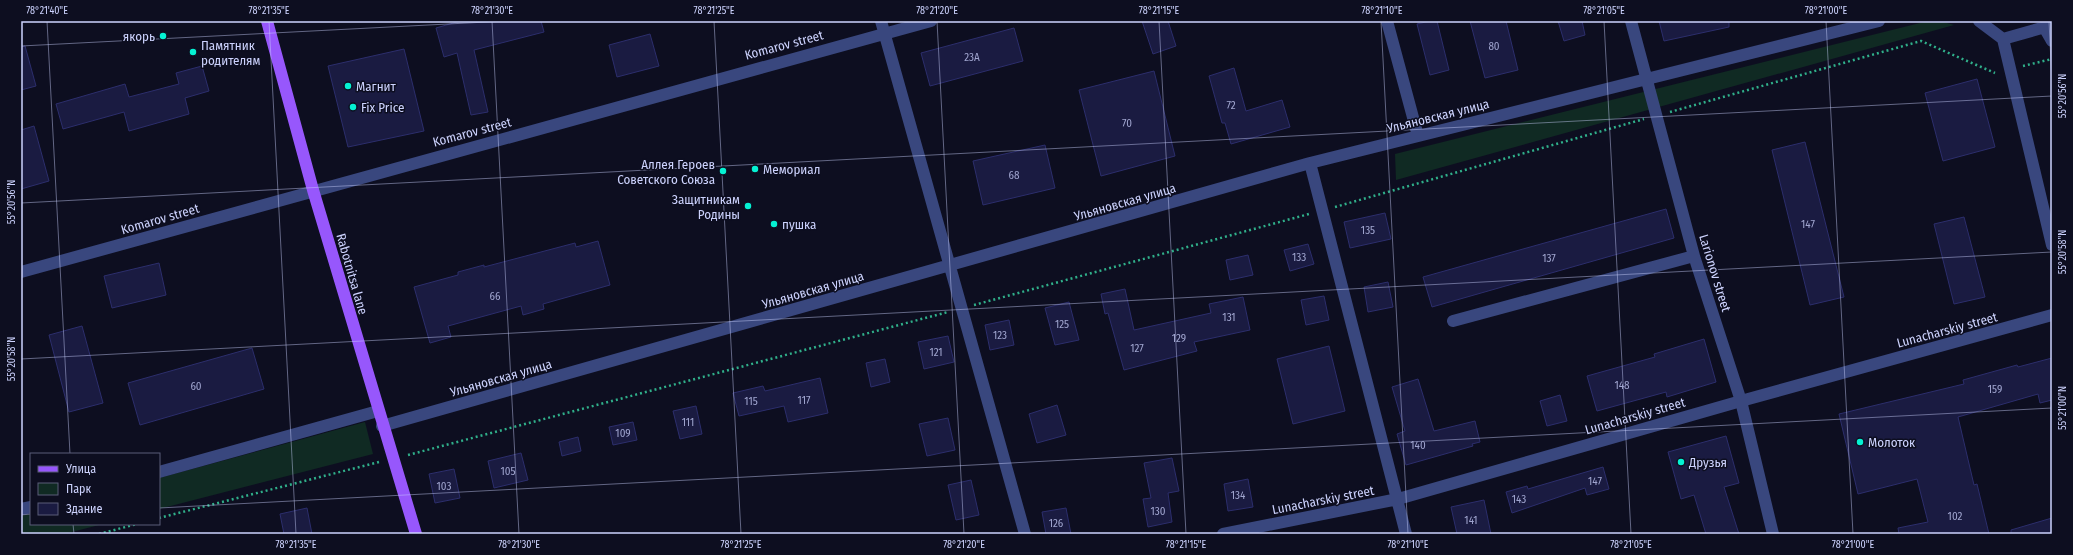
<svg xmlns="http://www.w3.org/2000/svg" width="2073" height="555" font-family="'Fira Sans Condensed',sans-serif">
<rect width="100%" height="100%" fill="#0d0e20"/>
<path fill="#102a23" d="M1928 21H1940L1954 25 1396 180 1395 154Z
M365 422 373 454 159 509V478Z
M31 514V524H103L64 534H21V516Z"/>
<path fill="#1a1b41" stroke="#2c2e6c" d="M460 21H541L544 32 474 50 488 112 471 115 457 53 444 57 436 28Z
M1142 21H1168L1176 46 1153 54Z
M1430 21H1437L1449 70 1430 75 1417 24Z
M1470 21H1506L1518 70 1485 78Z
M1558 21H1582L1585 35 1564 41Z
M1659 21H1729V27L1664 41Z
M1014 28 1023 61 930 86 921 53Z
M650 34 659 66 617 77 609 45Z
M25 46 36 86 21 90V47Z
M404 49 424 131 348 147 328 66Z
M202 66 209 91 185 98 189 114 129 131 124 112 63 129 56 104 125 84 129 97 179 84 176 73Z
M1234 68 1246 111 1282 100 1290 127 1231 144 1225 123H1222L1209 76Z
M1154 71 1175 156 1101 176 1079 90Z
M1977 79 1995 147 1943 161 1925 93Z
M34 126 49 181 21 189V130Z
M1805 142 1844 297 1810 305 1772 150Z
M1045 145 1055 188 983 205 973 161Z
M1666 209 1674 238 1432 307 1423 277Z
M1385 213 1391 239 1350 248 1344 222Z
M1964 217 1985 297 1954 304 1934 224Z
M598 241 610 285 543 304 544 309 523 315 521 306 448 326 451 337 430 343 414 287 458 275V272L484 265V267L575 243 576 247Z
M1308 244 1314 264 1290 271 1284 250Z
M1248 255 1253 275 1230 280 1226 260Z
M159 263 166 295 112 308 104 276Z
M1388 282 1393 307 1368 312 1364 287Z
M1125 289 1134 330 1211 313 1209 304 1243 297 1250 330 1194 342 1197 351 1124 370 1108 313 1105 314 1101 294Z
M1324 296 1329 320 1306 325 1301 300Z
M1069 302 1079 340 1055 345 1045 308Z
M1009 320 1014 345 990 350 985 325Z
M82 326 103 403 69 412 49 335Z
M948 336 954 362 924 369 918 342Z
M1704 339 1716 382 1667 397 1666 392 1597 411 1587 376 1655 357 1654 354Z
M1329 346 1345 411 1293 424 1277 359Z
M252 348 264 389 140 425 128 383Z
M2052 358V400L2040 403 2038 394 1958 417 1974 485 1977 484 1989 534H1899L1898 528 1928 522 1917 479 1858 494 1839 414 1964 384 1963 380 2017 365 2018 367Z
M885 359 890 382 871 387 866 363Z
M820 378 828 413 788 422 784 406 739 416 733 393 763 386 765 391Z
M1418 379 1434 431 1475 421 1480 442 1472 444 1473 446 1406 465 1397 434 1405 431 1392 387Z
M1560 395 1567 421 1547 426 1540 401Z
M1057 405 1066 435 1037 443 1029 414Z
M696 406 702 434 680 439 673 411Z
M948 418 955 450 927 456 919 424Z
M633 422 637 440 613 445 609 427Z
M1726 436 1739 483 1724 487 1739 534H1706L1694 495 1681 499 1668 452Z
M578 437 581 451 562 456 559 442Z
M521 453 528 480 494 488 488 461Z
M1172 458 1179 491 1168 493 1172 522 1148 527 1143 499 1151 498 1144 463Z
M1603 467 1609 489 1587 495 1585 488 1512 513 1506 492 1527 486 1528 489Z
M454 469 460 498 435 503 429 474Z
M1248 479 1253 507 1228 511 1224 484Z
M971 480 979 515 956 520 948 485Z
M1484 500 1491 534H1457L1451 507Z
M307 508 312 534H284L280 514Z
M1066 508 1071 534H1046L1042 512Z
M2052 518V534H2011V530Z"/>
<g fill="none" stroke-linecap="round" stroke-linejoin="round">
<path stroke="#30af8a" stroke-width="2.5" stroke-dasharray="2 3" stroke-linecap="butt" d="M2023 66 2052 59
M1670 112 1921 41 1995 73
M1335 207 1644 119
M974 305 1309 214
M408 455 948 312
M159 518 379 462
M99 534 137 524"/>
<path stroke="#39477e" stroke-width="12" d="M881 21 1025 534
M1387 21 1418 136
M1631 21 1694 256 1741 401 1773 534
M1979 21 2003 39 2052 245
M2044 27 2052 41
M2003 39 2052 25
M1310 163 1406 534
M21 272 931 21
M1453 321 1694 256
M382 426 1310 163 1879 21
M159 472 378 411
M21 509 31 507
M1223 534 1398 499 1741 401 2052 315"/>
<path stroke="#9757fc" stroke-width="12" d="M267 21 313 190 416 534"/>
</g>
<path fill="none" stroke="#cdd3fe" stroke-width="1" stroke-opacity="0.45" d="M47 21 70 454M269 21 296 534M492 21 519 534M714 21 741 534M937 21 964 534M1159 21 1186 534M1381 21 1408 534M1604 21 1631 534M1826 21 1853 534M2049 21 2052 83M21 46 506 21M21 203 2052 96M21 359 2052 252M159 508 2052 408M21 515 31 514M73 524 74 534"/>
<g fill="#05f2d3" stroke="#0d0e20" stroke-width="1.5">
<circle cx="163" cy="36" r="4"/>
<circle cx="193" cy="52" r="4"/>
<circle cx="348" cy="86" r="4"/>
<circle cx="353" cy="107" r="4"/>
<circle cx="755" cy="169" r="4"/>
<circle cx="723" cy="171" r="4"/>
<circle cx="748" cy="206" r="4"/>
<circle cx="774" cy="224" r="4"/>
<circle cx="1860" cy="442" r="4"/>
<circle cx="1681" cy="462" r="4"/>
</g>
<g text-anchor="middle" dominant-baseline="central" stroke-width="3" stroke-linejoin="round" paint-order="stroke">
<g font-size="11" fill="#a0a5cf">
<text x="1494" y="46">80</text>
<text x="972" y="57">23А</text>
<text x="1231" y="105">72</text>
<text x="1127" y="123">70</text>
<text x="1014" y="175">68</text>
<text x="1808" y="224">147</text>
<text x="1368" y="230">135</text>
<text x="1299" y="257">133</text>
<text x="1549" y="258">137</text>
<text x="495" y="296">66</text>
<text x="1229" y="317">131</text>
<text x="1062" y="324">125</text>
<text x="1000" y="335">123</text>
<text x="1179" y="338">129</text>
<text x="1137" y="348">127</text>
<text x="936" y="352">121</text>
<text x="1622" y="385">148</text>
<text x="196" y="386">60</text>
<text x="1995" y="389">159</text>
<text x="804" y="400">117</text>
<text x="751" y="401">115</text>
<text x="688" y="422">111</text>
<text x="623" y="433">109</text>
<text x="1418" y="445">140</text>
<text x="508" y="471">105</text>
<text x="1595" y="481">147</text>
<text x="444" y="486">103</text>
<text x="1238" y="495">134</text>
<text x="1519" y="499">143</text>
<text x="1158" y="511">130</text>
<text x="1955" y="516">102</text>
<text x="1471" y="520">141</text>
<text x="1056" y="523">126</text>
</g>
<g font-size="13" fill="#cdd3fe" stroke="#0d0e20" text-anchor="start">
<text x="155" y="36" text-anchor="end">якорь</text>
<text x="201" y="45">Памятник<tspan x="201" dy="15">родителям</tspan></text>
<text x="356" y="86">Магнит</text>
<text x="361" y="107">Fix Price</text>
<text x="715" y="164" text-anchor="end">Аллея Героев<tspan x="715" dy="15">Советского Союза</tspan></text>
<text x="763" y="169">Мемориал</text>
<text x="740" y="199" text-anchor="end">Защитникам<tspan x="740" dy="15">Родины</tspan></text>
<text x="782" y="224">пушка</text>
<text x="1868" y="442">Молоток</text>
<text x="1689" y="462">Друзья</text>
</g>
<g font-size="13" fill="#cdd3fe" stroke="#0d0e20">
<text transform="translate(784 45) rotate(-15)">Komarov street</text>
<text transform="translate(1438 116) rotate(-14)">Ульяновская улица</text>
<text transform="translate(472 132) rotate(-15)">Komarov street</text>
<text transform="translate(1125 202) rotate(-16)">Ульяновская улица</text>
<text transform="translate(160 219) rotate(-16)">Komarov street</text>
<text transform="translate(1715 273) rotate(73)">Larionov street</text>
<text transform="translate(352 274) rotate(74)">Rabotnitsa lane</text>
<text transform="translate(813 290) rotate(-16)">Ульяновская улица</text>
<text transform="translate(1947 330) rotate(-15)">Lunacharskiy street</text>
<text transform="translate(501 378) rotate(-16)">Ульяновская улица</text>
<text transform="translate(1635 416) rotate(-16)">Lunacharskiy street</text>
<text transform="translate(1323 500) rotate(-11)">Lunacharskiy street</text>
</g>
</g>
<rect width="2073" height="555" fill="none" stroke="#0d0e20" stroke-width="44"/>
<rect x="30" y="453" width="130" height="72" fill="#0d0e20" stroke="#5a5d79"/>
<rect x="38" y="466" width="20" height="6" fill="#9757fc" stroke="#5a5d79"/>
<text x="66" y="473" font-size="12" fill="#cdd3fe">Улица</text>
<rect x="38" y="483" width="20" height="12" fill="#102a23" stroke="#5a5d79"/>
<text x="66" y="493" font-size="12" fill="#cdd3fe">Парк</text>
<rect x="38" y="503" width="20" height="12" fill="#1a1b41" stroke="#5a5d79"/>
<text x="66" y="513" font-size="12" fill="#cdd3fe">Здание</text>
<rect x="22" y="22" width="2029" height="511" fill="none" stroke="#cdd3fe" stroke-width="1.5"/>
<g font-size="10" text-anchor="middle" fill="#cdd3fe">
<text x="47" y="14">78°21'40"E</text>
<text x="269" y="14">78°21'35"E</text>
<text x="492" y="14">78°21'30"E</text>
<text x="714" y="14">78°21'25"E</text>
<text x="937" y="14">78°21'20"E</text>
<text x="1159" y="14">78°21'15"E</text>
<text x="1382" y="14">78°21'10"E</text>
<text x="1604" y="14">78°21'05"E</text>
<text x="1826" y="14">78°21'00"E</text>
<text transform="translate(2062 96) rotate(-90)" y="4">55°20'56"N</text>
<text transform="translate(11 202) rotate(-90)" y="4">55°20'56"N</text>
<text transform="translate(2062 252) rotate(-90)" y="4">55°20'58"N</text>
<text transform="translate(11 359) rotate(-90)" y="4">55°20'58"N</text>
<text transform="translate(2062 408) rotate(-90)" y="4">55°21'00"N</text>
<text x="296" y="548">78°21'35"E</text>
<text x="519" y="548">78°21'30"E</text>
<text x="741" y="548">78°21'25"E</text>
<text x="964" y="548">78°21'20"E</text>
<text x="1186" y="548">78°21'15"E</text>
<text x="1408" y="548">78°21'10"E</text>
<text x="1631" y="548">78°21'05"E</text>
<text x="1853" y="548">78°21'00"E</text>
</g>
</svg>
